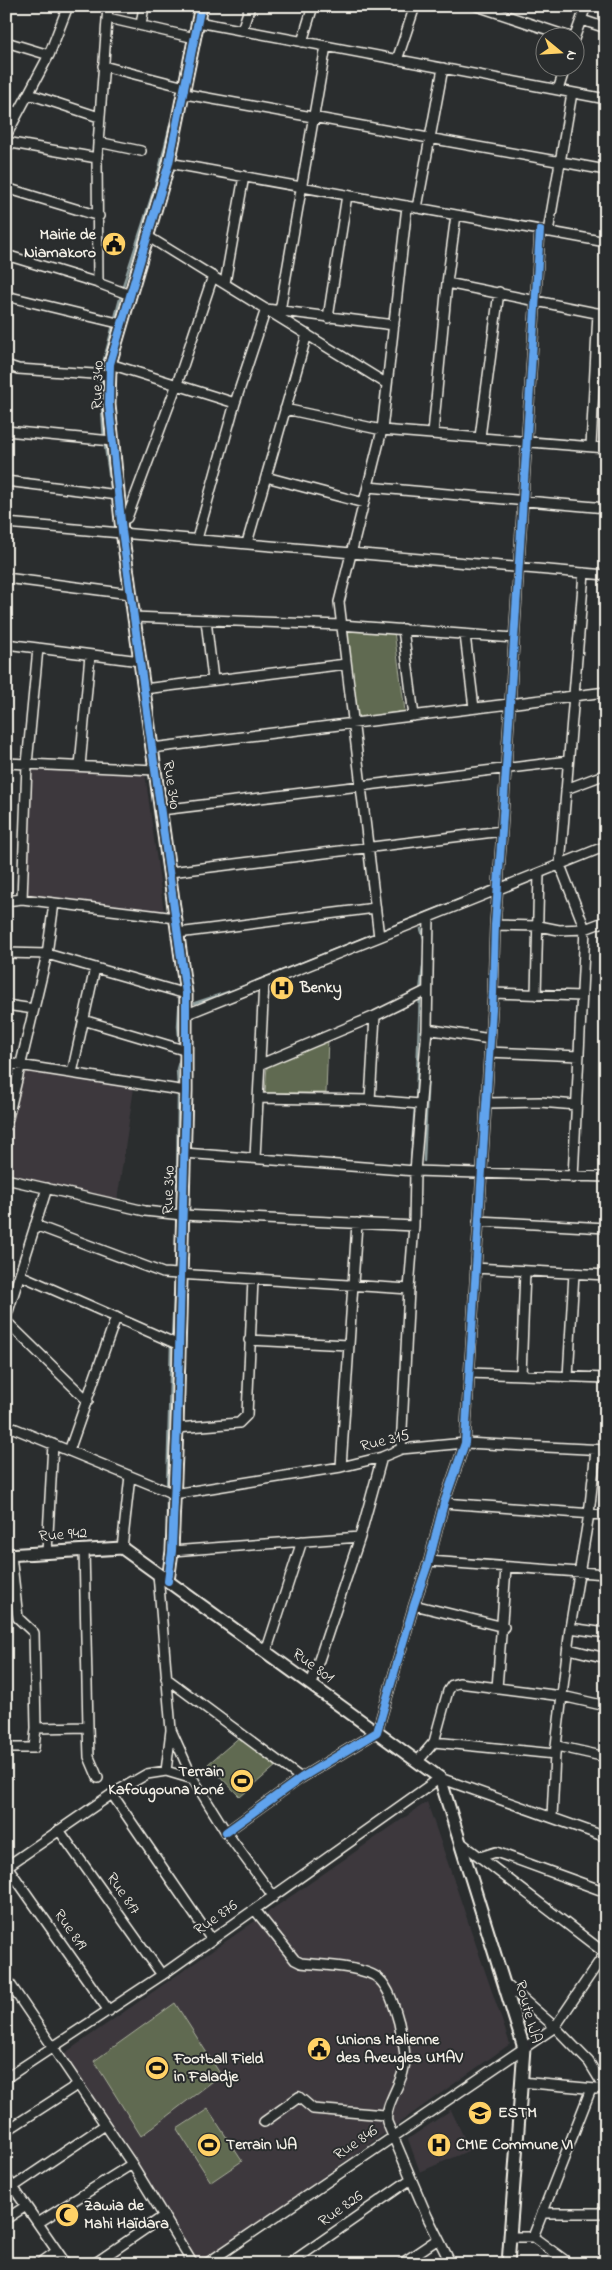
<svg xmlns="http://www.w3.org/2000/svg" width="612" height="2270" font-family="'Indie Flower',sans-serif">
<rect width="100%" height="100%" fill="#2a2d2e"/>
<filter id="ink" filterUnits="userSpaceOnUse"><feTurbulence type="fractalNoise" baseFrequency=".02" numOctaves="2"/><feDisplacementMap in="SourceGraphic" scale="10" xChannelSelector="R" yChannelSelector="G"/><feConvolveMatrix kernelMatrix="1 2 1 2 8 2 1 2 1" color-interpolation-filters="sRGB"/></filter>
<g filter="url(#ink)">
<path fill="#3c393d" d="M31 767 145 773 164 913 27 896Z
M23 1070 134 1088 117 1201 6 1175V1133Z
M427 1802 510 2044 201 2264H195L62 2055Z
M451 2110 470 2150 420 2172 408 2139Z"/>
<path fill="#606a51" stroke="#aaae9c" d="M352 629 394 632 405 711 360 718 355 715 345 634Z
M328 1038 326 1093H265L267 1065Z
M242 1735 277 1765 240 1797 208 1764Z
M175 2003 221 2075 141 2136 94 2061Z
M208 2109 242 2161 211 2182 177 2129Z"/>
<g fill="none" stroke-linecap="round" stroke-linejoin="round">
<path stroke="#8f9f9e" stroke-width="2.5" d="M122 289 155 186 174 110
M101 371 121 295
M100 377 104 440 112 493
M117 536 140 699
M141 711 149 768
M150 773 152 785
M155 810 169 914
M421 929 425 941
M432 967 433 933
M178 978 179 990
M420 991 424 959
M180 995 178 1026 180 1047
M195 1003 234 990 481 891
M178 1087 177 1069 181 1055
M416 1101 420 996
M411 1160 415 1106
M424 1161 428 1070
M177 1212 178 1092
M172 1339 175 1277
M167 1489 171 1344
M167 1494V1533"/>
<g stroke="#f4f1e8" stroke-width="12">
<path id="minor" d="M477 6 573 38
M108 18 195 38
M582 20 606 28
M198 22 606 99
M141 25 144 6
M242 30 250 6
M574 39 586 6
M6 42 49 55
M302 42 313 6
M397 60 415 6
M103 66 185 87
M558 90 565 68
M29 94 99 117
M185 94 606 170
M6 108 17 113
M6 136 49 55 68 6
M6 142 97 158
M98 142 141 151
M169 163 606 242
M6 188 99 216
M417 208 443 68
M548 232 572 93
M147 236 387 384
M6 255 98 283 97 158 108 6
M98 283 130 295
M225 283 244 176
M447 283 606 315
M6 296 122 324
M280 311 326 46
M328 318 347 195
M110 364 235 403
M6 365 18 369 109 375
M285 409 382 430 606 448
M6 431 112 441
M433 433 447 283 456 215
M480 437 499 292
M591 446 598 313
M266 477 364 503
M6 481 118 495
M368 487 606 508
M121 520 127 518 177 384 213 276
M6 523 606 575
M197 539 235 403 266 309 394 325
M247 543 307 334
M6 578 130 594
M133 617 341 625 514 638
M206 620 213 680
M403 629 414 716
M465 635 474 708
M6 644 140 661
M144 689 346 664
M152 748 606 692
M6 763 155 770
M80 766 90 655
M566 789 606 774
M161 810 568 761
M170 872 502 831
M22 899 27 764 38 648
M6 901 22 899 176 918
M495 925 539 926 559 930 585 929 606 921
M178 933 375 908
M379 937 339 602 382 430 407 206
M6 953 47 954 186 994
M493 993 581 996
M536 995 539 873
M6 1005 34 1009
M187 1014 606 846
M83 1020 187 1051
M427 1029 490 1039
M489 1052 579 1056
M6 1063 186 1091
M261 1064 375 1016 426 991
M72 1073 95 968
M259 1098 370 1100 420 1104
M370 1100 375 1016
M486 1103 540 1102 576 1105
M6 1126 47 954 54 903
M184 1153 415 1171 606 1177
M255 1158 264 983
M573 1178 585 929 560 865 584 573
M6 1179 145 1211 182 1215 414 1226
M478 1221 606 1228
M35 1225 163 1273 409 1289
M475 1268 606 1275
M20 1275 179 1345
M6 1318 47 1188
M6 1321 88 1401
M249 1340 348 1345
M469 1373 606 1378
M521 1375 525 1271
M568 1377 574 1273
M6 1425 174 1494 341 1467 382 1457 401 1449 465 1443 606 1450
M177 1428 239 1423 247 1415 253 1279
M401 1449 409 1289 414 1226 415 1171 427 1029 429 917
M69 1451 116 1317
M341 1467 357 1223
M444 1503 606 1515
M122 1548 130 1476
M172 1551 360 1537
M47 1552 53 1444
M11 1555 18 1618 34 1633 36 1728 88 1727 84 1550
M429 1561 606 1574
M158 1574 171 1730 166 1771
M414 1605 504 1627
M570 1628 606 1633
M569 1649 606 1658
M266 1652 302 1541
M166 1678 301 1778
M311 1684 360 1537 382 1457
M497 1688 506 1568
M88 1727 89 1757 98 1778
M171 1730 193 1779 226 1832 274 1897
M434 1742 555 1754
M557 1746 606 1757
M6 1748H34L36 1728
M417 1762 434 1742 448 1691 452 1685 459 1683 562 1696 606 1706
M112 1794 212 1940
M552 1817 555 1754 570 1628 589 1514 596 1450
M59 1830 162 1975
M226 1832 301 1778 377 1732 414 1605 429 1561 444 1503 465 1443 493 993 495 925 502 831 540 230
M459 1841 606 1954
M480 1857 496 1852 606 1892
M7 1866 109 2011
M6 1867 112 1794 147 1774 166 1771 193 1779
M255 1910 295 1960 301 1963C320 1965 365 1966 379 1979 390 1989 395 2009 399 2023 402 2040 408 2056 403 2072 399 2087 384 2108 387 2122L427 2216 451 2264
M6 1978 132 2164 193 2264
M503 1982 555 2027 589 2062 606 2090
M6 2078 162 1975 440 1778 606 1837
M521 2082 596 2089
M264 2122 299 2097 313 2109 385 2115
M6 2131 77 2085
M6 2177 66 2264
M13 2187 105 2125
M542 2213H606
M6 2219 26 2206
M38 2223 132 2164
M510 2237H533L570 2264
M533 2237 591 2089
M39 2264 57 2251
M94 2264 164 2216
M206 2264 555 2027 605 1953
M289 2264 411 2179
M401 2264 438 2239"/>
</g>
<g stroke="#f4f1e8" stroke-width="15">
<path id="tertiary" d="M6 1555 122 1548 440 1778 524 2048 508 2264
M168 1581 172 1551 177 1428 186 1091V994L122 531 109 405 110 364 169 163 201 6"/>
</g>
<use href="#minor" stroke="#2a2d2e" stroke-width="9"/>
<use href="#tertiary" stroke="#2a2d2e" stroke-width="11"/>
<g stroke="#2a2d2e" stroke-width="11">
<path id="cycleway" d="M168 1581 172 1551 177 1428 186 1091V994L122 531 109 405 110 364 169 163 201 6
M226 1832 301 1778 377 1732 414 1605 429 1561 444 1503 465 1443 493 993 495 925 502 831 540 230"/>
</g>
<use href="#cycleway" stroke="#60a3ed" stroke-width="8"/>
</g>
</g>
<defs>
<g id="civic-disc" transform="scale(1.25)"><circle r="9.5" fill="#ffd166" stroke="#2a2d2e"/><path d="M-.6-6.5H3V-4.5H.6V-3L4-1V1h2V6H-6V1h2V-1L-.6-3ZM-1.2 2.5V6h2.4V2.5Z" fill="#111"/></g>
<g id="hospital-disc" transform="scale(1.25)"><circle r="9.5" fill="#ffd166" stroke="#2a2d2e"/><path d="M-5-5h3v3.5h4V-5h3V5h-3V1.5h-4V5h-3Z" fill="#111"/></g>
<g id="stadium-disc" transform="scale(1.25)"><circle r="9.5" fill="#ffd166" stroke="#2a2d2e"/><path d="M0-5a6.5 5 0 1 0 0 10a6.5 5 0 1 0 0-10ZM-3.5-1.8h7v3.6h-7Z" fill="#111"/></g>
<g id="university-disc" transform="scale(1.25)"><circle r="9.5" fill="#ffd166" stroke="#2a2d2e"/><path d="M0-5L7-2L0 1L-7-2ZM-4 1L0 2.5L4 1V4Q0 6-4 4Z" fill="#111"/></g>
<g id="mosque-disc" transform="scale(1.25)"><circle r="9.5" fill="#ffd166" stroke="#2a2d2e"/><path d="M3.5-4.9A6 6 0 1 0 3.5 4.9A5 5 0 1 1 3.5-4.9Z" fill="#111"/></g>
</defs>
<g fill-rule="evenodd">
<use href="#civic-disc" x="114" y="244"/>
<use href="#hospital-disc" x="282" y="988"/>
<use href="#stadium-disc" x="242" y="1781"/>
<use href="#civic-disc" x="319" y="2049"/>
<use href="#stadium-disc" x="157" y="2068"/>
<use href="#university-disc" x="480" y="2113"/>
<use href="#stadium-disc" x="209" y="2145"/>
<use href="#hospital-disc" x="439" y="2145"/>
<use href="#mosque-disc" x="67" y="2215"/>
</g>
<g text-anchor="middle" dominant-baseline="central" stroke-width="4" stroke-linejoin="round" paint-order="stroke">
<g font-size="16" font-weight="bold" fill="#f4f1e8" stroke="#2a2d2e" text-anchor="start">
<text x="96" y="235" text-anchor="end">Mairie de<tspan x="96" dy="18">Niamakoro</tspan></text>
<text x="300" y="988">Benky</text>
<text x="224" y="1772" text-anchor="end">Terrain<tspan x="224" dy="18">Kafougouna koné</tspan></text>
<text x="336" y="2040">Unions Malienne<tspan x="336" dy="18">des Aveugles UMAV</tspan></text>
<text x="174" y="2059">Football Field<tspan x="174" dy="18">in Faladje</tspan></text>
<text x="498" y="2113">ESTM</text>
<text x="226" y="2145">Terrain IJA</text>
<text x="456" y="2145">CMIE Commune VI</text>
<text x="84" y="2206">Zawia de<tspan x="84" dy="18">Mahi Haïdara</tspan></text>
</g>
<g font-size="16" fill="#f4f1e8" stroke="#2a2d2e">
<text transform="translate(98 385) rotate(-88)">Rue 340</text>
<text transform="translate(171 785) rotate(82)">Rue 340</text>
<text transform="translate(169 1190) rotate(-88)">Rue 340</text>
<text transform="translate(385 1441) rotate(-14)">Rue 315</text>
<text transform="translate(63 1535) rotate(-4)">Rue 942</text>
<text transform="translate(313 1666) rotate(36)">Rue 801</text>
<text transform="translate(123 1894) rotate(55)">Rue 817</text>
<text transform="translate(216 1918) rotate(-35)">Rue 876</text>
<text transform="translate(70 1930) rotate(55)">Rue 819</text>
<text transform="translate(528 2012) rotate(75)">Route IJA</text>
<text transform="translate(356 2143) rotate(-34)">Rue 846</text>
<text transform="translate(341 2209) rotate(-35)">Rue 826</text>
</g>
</g>
<rect width="612" height="2270" fill="none" stroke="#2a2d2e" stroke-width="25"/>
<rect x="12" y="12" width="587" height="2245" fill="none" stroke="#f4f1e8" stroke-width="2" filter="url(#ink)"/>
<g transform="translate(560 52) rotate(108)"><circle r="24" fill="#2a2d2e" stroke="#7b7b78"/>
<path d="M0-4L9 19L0 12L-9 19Z" fill="#ffd166"/>
<text y="-8" font-size="14" font-weight="bold" text-anchor="middle" fill="#f4f1e8">N</text>
</g>
</svg>
